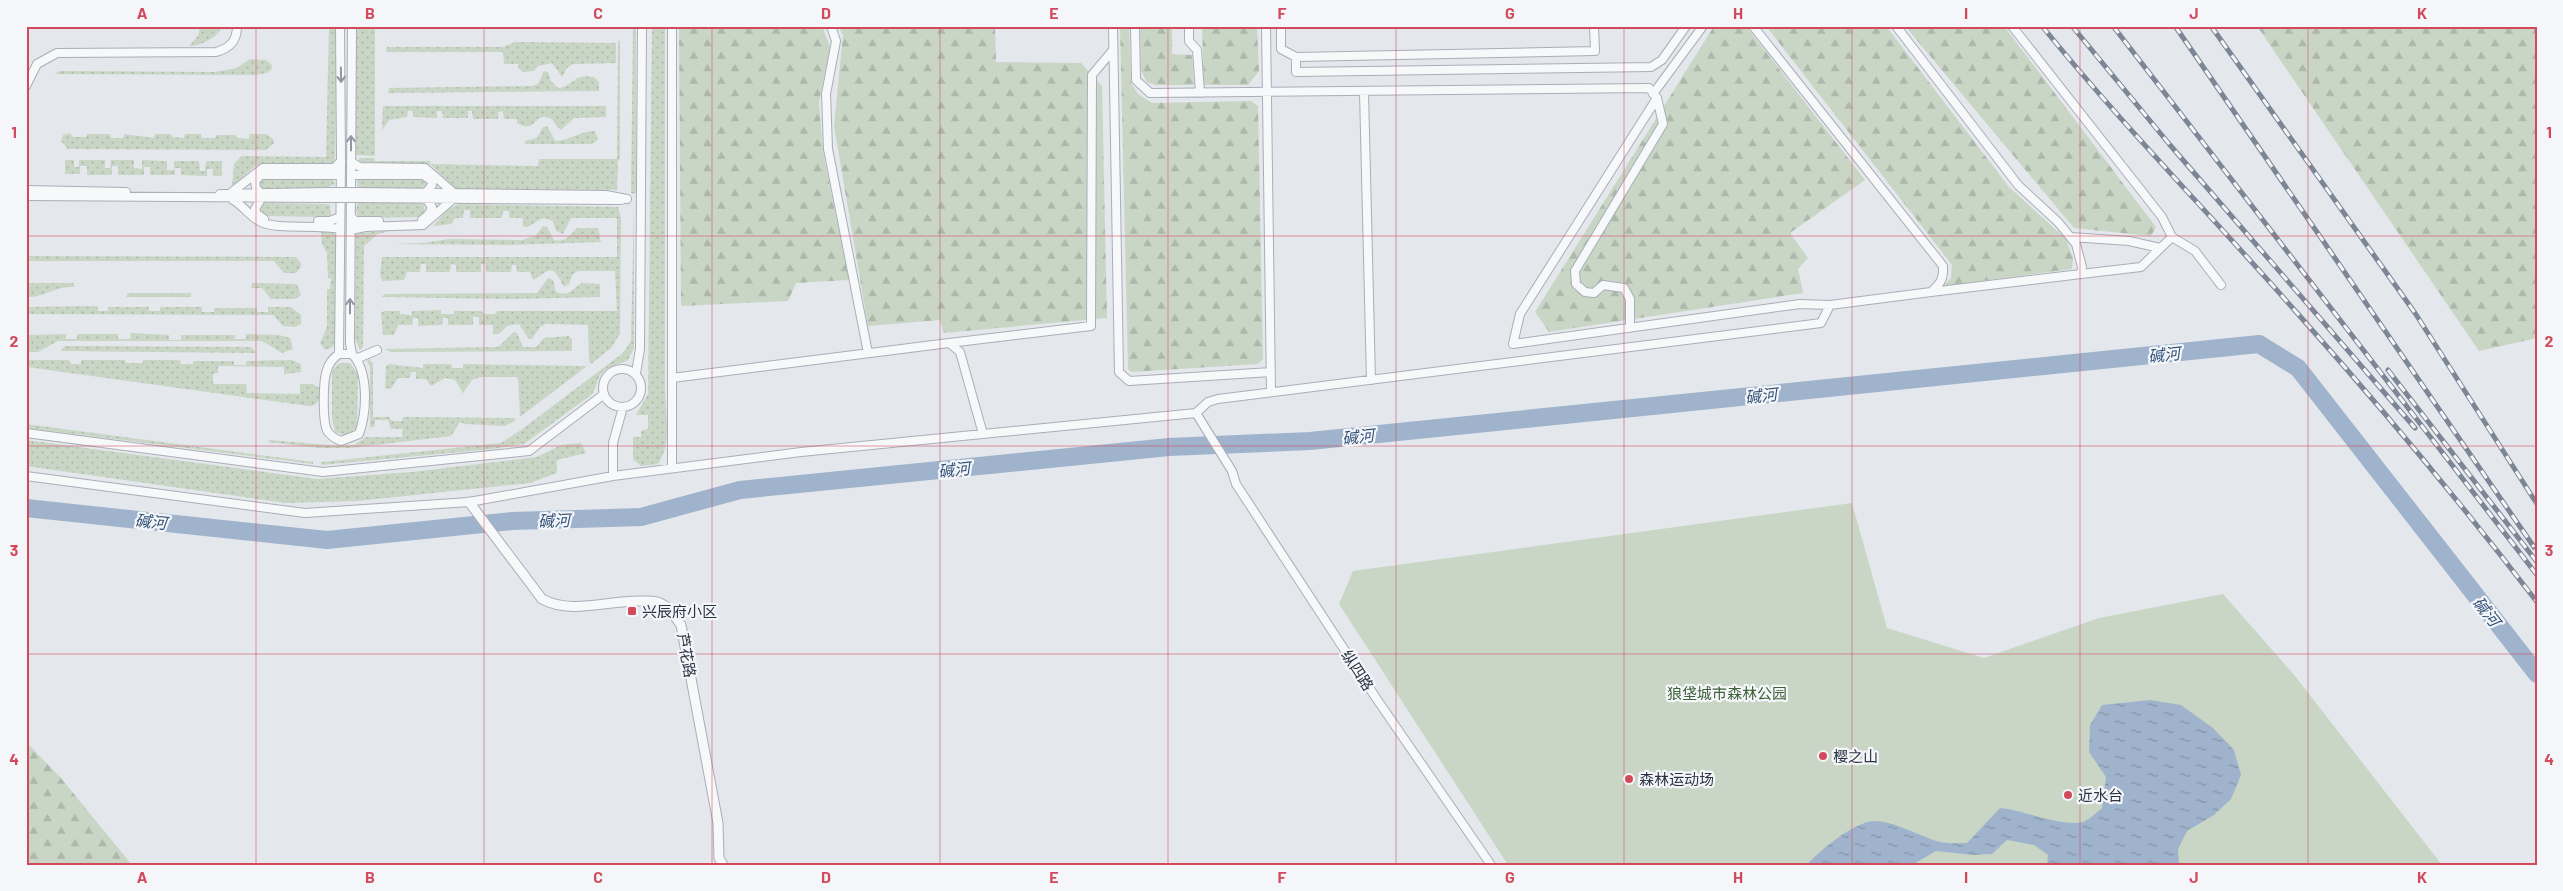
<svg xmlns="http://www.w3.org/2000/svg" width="2563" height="891" font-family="Barlow,'Noto Sans SC',sans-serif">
<defs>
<pattern id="grass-dots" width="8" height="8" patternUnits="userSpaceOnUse" patternTransform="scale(1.25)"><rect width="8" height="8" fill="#c9d6c5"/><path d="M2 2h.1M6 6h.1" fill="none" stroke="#adb8ab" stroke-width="1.8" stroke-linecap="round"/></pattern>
<pattern id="forest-firs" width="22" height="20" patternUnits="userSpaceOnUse" patternTransform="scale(1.25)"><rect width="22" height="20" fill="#c9d6c5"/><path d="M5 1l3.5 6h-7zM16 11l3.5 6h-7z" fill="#adb8ab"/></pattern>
<pattern id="water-ripples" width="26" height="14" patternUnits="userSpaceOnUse" patternTransform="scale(1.25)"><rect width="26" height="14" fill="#9fb4cc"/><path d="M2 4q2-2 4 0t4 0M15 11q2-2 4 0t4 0" fill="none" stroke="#8293a7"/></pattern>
</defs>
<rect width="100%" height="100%" fill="#e4e7ec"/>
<path fill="url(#grass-dots)" d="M200 26H223C217 38 201 46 189 46L198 36Z
M329 26H337L335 159 332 164 263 163 255 166 232 187 234 164 241 156 326 157Z
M356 26H375V156L355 155Z
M633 26H636V194L631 193Z
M652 26H665V393C666 418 672 443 658 464L641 466 633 459V437H641V431L648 429V415H636L648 394Z
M618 41H620V159L618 160 617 190 459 189 453 187 430 164 359 162V158H374L375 161H430V164L538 166 539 159H617Z
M515 42 616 43V63L573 64 567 68 562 77 552 63 538 66 534 71 523 72 518 68V64H504L503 52H386L387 47H503Z
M250 59 266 60 272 65V69L267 73 255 75 54 74 60 71 215 72 237 68Z
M544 71 548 72 551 81 558 88C573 87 573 73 594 77L599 82V91L388 93 389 88 532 86 538 84Z
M383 106H606V117L574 118 561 130C555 127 555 118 546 117 534 115 535 134 517 123V119H504L503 111 498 112V119H473L472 111H468V118H443L442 111H437V118L413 117V111H408L407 117 389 120 382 130Z
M547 126 555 141C570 141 579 131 595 131L598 140 591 144H525V141L537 138 543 127Z
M70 133 73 137H86L87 134H110L111 138H123L124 134 154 138 155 134H171L172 137 184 138 185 134H201L202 138H215L217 135H236L237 138 249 139 250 134H266L273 139 274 143 266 150 68 149 61 141 63 135Z
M65 160H74V167H79V160H105V168H110L111 160H134V168L142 169V160L167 161V170H174V161H199L200 171H205L206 161H222V176H213V169H207V176L181 175V168H175V175H150V167H144V175H118V166H112V175H87V166H80V174H65Z
M265 177 332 178 335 184 328 187 267 189 262 188 260 184 261 179Z
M417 177 425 180 427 187 418 189 358 188 357 180 361 178Z
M358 202 419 203 424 204 425 214 418 217 359 218 356 211Z
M263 203 325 204 330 205 331 215 322 217 266 216 261 212 260 207Z
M459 204 618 207 621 218 620 334 611 348 591 364 589 361 588 325 545 324 540 327 532 339H529L519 324 507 326 499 334H493V325H479V317H473V325H448V318H443L442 325 418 326V318H413L412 325H398L394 335H383L381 313 384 311H400V314L412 315V311L441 310V314H454V311H482L483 314H495L497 311H617L615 271H578L573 274 569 284 564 287C561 283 561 280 558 276 550 263 541 277 533 280L530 272H517L516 265H512L511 272H486L485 264H481V272H456V265L451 264 450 272H426V264H421L420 272H407L404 280 382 281 380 274 382 257H617V218H571L563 234 556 231 553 221C539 214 538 223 527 227L523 226V218H509V211H503L502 218H470V210H464L463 218H455L451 224 433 226 448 209Z
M634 206V348L628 360C616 366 604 365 598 380 595 386 596 389 591 395L524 444 492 449 321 465 322 462 501 443 521 430 623 353 631 341Z
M543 226 547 227 554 240C567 242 569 236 577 228H598L601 242 509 245 392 244 423 243 449 239 522 240 535 236Z
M321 231H332L336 236 335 342 333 347 325 350 320 343 327 327V289H330L331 278H328L327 253 322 244Z
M389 231 378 234 364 246 363 347 360 350 355 339 356 233Z
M26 256 296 257 301 263V267L296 273H284L274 261H26Z
M548 278 553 280 556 292C569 297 572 290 581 283L600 284V297L512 299 381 297 385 294 537 293Z
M26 283H74V287C54 286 47 297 26 297Z
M252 283 297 284 301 295 295 299H271L262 288H251Z
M127 293H191V297H127Z
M97 306 98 311H108V307H149V311H160V307H202V312H214V308H257V312H268V307H291L301 315V324L295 327 283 326 273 315 26 314V307Z
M514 332 517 333 523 347H536L544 338 569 336 572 339V351L391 352 384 349 498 347Z
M131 333 169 335V340H181V335H235V339H246V334L279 335 290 338 293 349 282 353 262 341H58L38 352H26V335L66 334V339H77V334H118V339H130Z
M65 346 251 347 257 353 60 351Z
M369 359 373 364V417H389L392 421H402L403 417 515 418 516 420 505 426 465 424 460 422 451 436 350 448H320L268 442 269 440 340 446 354 445 366 437H402L403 429H391L388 420H375V426L370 428V367L367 361Z
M27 360H69L71 364H81V360H125L126 363H143V360H180L181 364H193L194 361H234V365H246V361L292 360 301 364V372L284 374V367L218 366V373L213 374V384H246L247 393 300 394V384H313L319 388C321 397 319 406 309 406L27 367Z
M340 363H350L358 374 357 426 354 431 345 435 335 432 332 417V375L333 369Z
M389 364 423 368V364H451L452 368H463V364L587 366 520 417 518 377H480L472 380 463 393 455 380 445 378 431 386 426 379H416V372H411L410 378H398L391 389 385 388 386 366Z
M26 424 313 462V464L59 432 26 428Z
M26 440 317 479 412 472 537 457 561 445 581 443 586 453 557 460V473L530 483 357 501 286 503 26 466Z"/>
<path fill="url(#forest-firs)" d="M679 26H822L830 47 819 102 823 152 849 280 796 283 788 301 681 306Z
M838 26H995L996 62 1081 63 1102 86 1107 318 944 333 940 320 868 326 834 126 843 35Z
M1120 26H1129L1131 83 1138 94 1152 103 1251 101 1258 106 1263 359 1258 364 1131 372 1128 369Z
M1140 26H1172V54L1192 55 1194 85H1156L1147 82 1141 71Z
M1202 26H1257L1259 71 1248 85H1204Z
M1714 26H1746L1865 180 1790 233 1808 258 1798 269 1803 293 1549 332 1535 312Z
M1766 26H1886L2009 187 2066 239 2073 258 2072 269 1943 286 1951 278 1952 265Z
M1905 26H2004L2156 227 2151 236 2074 228Z
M2257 26H2537V338L2479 351Z
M26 742 60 777 132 865H26Z"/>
<path fill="#c9d6c5" d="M1852 503 1887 628 1984 658 2099 618 2223 594 2295 676 2442 865H1508L1339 604 1353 571Z"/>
<path fill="url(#water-ripples)" d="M2150 700 2181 705 2213 728 2234 750 2241 775 2231 799 2214 815 2187 831 2178 849 2179 865H2047L2048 855 2034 845 2007 840 1992 854 1973 855 1936 851 1912 865H1807C1820 850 1854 822 1874 821 1894 821 1922 837 1940 842 1949 844 1959 843 1967 843L2000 808C2023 810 2062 827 2083 822 2089 820 2097 812 2102 808L2106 777 2089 752 2090 725 2102 705Z"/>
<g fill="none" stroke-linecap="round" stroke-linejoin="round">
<path stroke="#9fb4cc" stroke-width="18" d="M26 508 327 540 512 521 641 517 740 490 1169 447 1310 441 2259 344 2298 368 2537 674"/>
<g stroke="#a9aeb7" stroke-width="10">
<path id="minor" d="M352 26 350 343 352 354
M672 26V468
M831 26 836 41 826 94 828 149 868 353
M1113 26 1119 372 1129 381 1271 372
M1135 26 1136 80 1150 93 1649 88 1657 98 1520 314 1513 344 1800 304 1830 305
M1189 26V41L1197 50 1200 93
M1266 26 1271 392
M1281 26V49L1296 57 1595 51 1594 26
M1896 26 2018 185 2058 222 2076 244 2082 267 2081 274 1931 292
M2012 26 2162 217 2172 237 2141 267 2081 274
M1296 57V72L1651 67 1662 60 1686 26
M26 86 37 64 57 53 216 52C230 48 237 41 237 26
M1364 92 1371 380
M1653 94 1703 26
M351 162 360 167 425 168 454 193
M351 175H423L432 181V185L426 193
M26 190 126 192
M232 192 263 168H334L341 161
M358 192 606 195 627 199
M261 193 256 188 255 181 261 175H341
M220 194 328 192
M26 196 328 198
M358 198 621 200
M261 199 255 209 257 214 264 219
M233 200C244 206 250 217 261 222 278 230 317 224 340 229
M351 216 355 221H379
M422 220 429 214 432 207 427 200
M318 221H330L340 217
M351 230 365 227 423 225 453 199
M2071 237 2129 241 2160 248
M2172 237 2195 251 2221 285
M1630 328V299L1624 288 1603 285 1594 293 1585 292 1576 284 1575 271 1663 124 1657 98
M949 343 1091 326 1092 75 1113 50
M339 354 341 161 340 26
M339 354H352C369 371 367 412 359 434L341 441C335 439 332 437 328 432 322 423 323 380 327 370 329 363 333 358 339 354Z
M356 359 377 350
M603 388a19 19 0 1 1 38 0a19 19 0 1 1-38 0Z
M636 373 640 349 642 26
M672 378 949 343 960 352 983 434
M1196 413 1232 471 1236 484 1376 698 1491 865
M26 433 323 472 529 451 603 395
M26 476 305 513 469 502 613 476 801 452 1196 413 1208 402 1218 399 1821 323 1830 305 1931 292C1940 284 1944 279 1943 266L1753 26
M613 476V443L623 407"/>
</g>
<g stroke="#a9aeb7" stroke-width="11">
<path id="tertiary" d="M469 502 542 599C571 615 609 600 641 601 647 601 655 600 660 603 670 607 675 617 681 625L718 823 719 858 723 865"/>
</g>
<use href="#minor" stroke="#f7f8fa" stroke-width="8"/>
<use href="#tertiary" stroke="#f7f8fa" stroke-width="9"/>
<g stroke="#7d8696" stroke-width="5">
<path id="rail" d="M2042 26C2123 126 2213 217 2298 314 2381 407 2461 503 2537 602
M2072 26 2170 145 2415 428
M2113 26 2537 575
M2175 26 2534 547
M2211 26 2415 313 2537 504
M2388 370 2537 562"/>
</g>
<use href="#rail" stroke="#f4f6f9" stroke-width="3" stroke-dasharray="9" stroke-linecap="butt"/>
<g stroke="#a9aeb7" stroke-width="10" stroke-linecap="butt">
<path id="minor-bridge" d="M328 192H358
M328 198H358"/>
</g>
<use href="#minor-bridge" stroke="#f7f8fa" stroke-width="8"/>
</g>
<defs><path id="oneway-shaft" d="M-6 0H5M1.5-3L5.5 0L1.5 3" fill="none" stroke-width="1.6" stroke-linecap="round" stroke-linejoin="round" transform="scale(1.25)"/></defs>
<g stroke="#9196a0">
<use href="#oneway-shaft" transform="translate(341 75) rotate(89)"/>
<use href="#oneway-shaft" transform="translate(351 143) rotate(-90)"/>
<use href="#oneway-shaft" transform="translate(350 306) rotate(-90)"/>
</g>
<path fill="none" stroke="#d1495b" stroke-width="1" stroke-opacity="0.55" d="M256 26V865M484 26V865M712 26V865M940 26V865M1168 26V865M1396 26V865M1624 26V865M1852 26V865M2080 26V865M2308 26V865M26 236H2537M26 446H2537M26 654H2537"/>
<g fill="#d1495b" stroke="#f4f6f9" stroke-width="2">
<rect x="627" y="606" width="10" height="10" rx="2.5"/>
<circle cx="1823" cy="756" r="5"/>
<circle cx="1629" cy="779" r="5"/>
<circle cx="2068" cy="795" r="5"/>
</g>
<g text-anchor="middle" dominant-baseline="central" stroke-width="4.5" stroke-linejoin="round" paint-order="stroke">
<g font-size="15" fill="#2b3445" stroke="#f4f6f9" text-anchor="start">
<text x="642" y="611">兴辰府小区</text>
<text x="1833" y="756">樱之山</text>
<text x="1639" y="779">森林运动场</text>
<text x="2078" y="795">近水台</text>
</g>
<g font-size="15" fill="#2b3445" stroke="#f4f6f9">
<text transform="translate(687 655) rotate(80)">芦花路</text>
<text transform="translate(1358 670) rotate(57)">纵四路</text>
</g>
<g font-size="15" fill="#3f6138" stroke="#f4f6f9">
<text x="1727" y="693">狼垡城市森林公园</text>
</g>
<g font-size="16" font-style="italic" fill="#34527a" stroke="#f4f6f9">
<text transform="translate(2164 354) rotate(-6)">碱河</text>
<text transform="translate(1761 395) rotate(-6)">碱河</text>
<text transform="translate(1358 436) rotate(-6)">碱河</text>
<text transform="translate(954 469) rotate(-6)">碱河</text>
<text transform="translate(554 520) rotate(-2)">碱河</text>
<text transform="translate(151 521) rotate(6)">碱河</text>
<text transform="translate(2487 611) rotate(52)">碱河</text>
</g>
</g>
<rect width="2563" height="891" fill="none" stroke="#f4f6f9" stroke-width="55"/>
<rect x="28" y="28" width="2508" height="836" fill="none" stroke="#d1495b" stroke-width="2"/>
<g font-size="16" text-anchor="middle" font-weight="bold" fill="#d1495b">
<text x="142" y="19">A</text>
<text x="370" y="19">B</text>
<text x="598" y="19">C</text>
<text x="826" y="19">D</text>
<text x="1054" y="19">E</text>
<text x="1282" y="19">F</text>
<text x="1510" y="19">G</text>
<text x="1738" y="19">H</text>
<text x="1966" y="19">I</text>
<text x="2194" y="19">J</text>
<text x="2422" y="19">K</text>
<text x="14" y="138">1</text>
<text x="2549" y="138">1</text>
<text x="14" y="347">2</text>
<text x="2549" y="347">2</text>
<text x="14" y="556">3</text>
<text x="2549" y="556">3</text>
<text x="14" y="765">4</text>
<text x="2549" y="765">4</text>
<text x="142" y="883">A</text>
<text x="370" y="883">B</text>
<text x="598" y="883">C</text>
<text x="826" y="883">D</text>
<text x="1054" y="883">E</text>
<text x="1282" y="883">F</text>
<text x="1510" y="883">G</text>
<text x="1738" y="883">H</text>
<text x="1966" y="883">I</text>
<text x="2194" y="883">J</text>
<text x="2422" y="883">K</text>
</g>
</svg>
